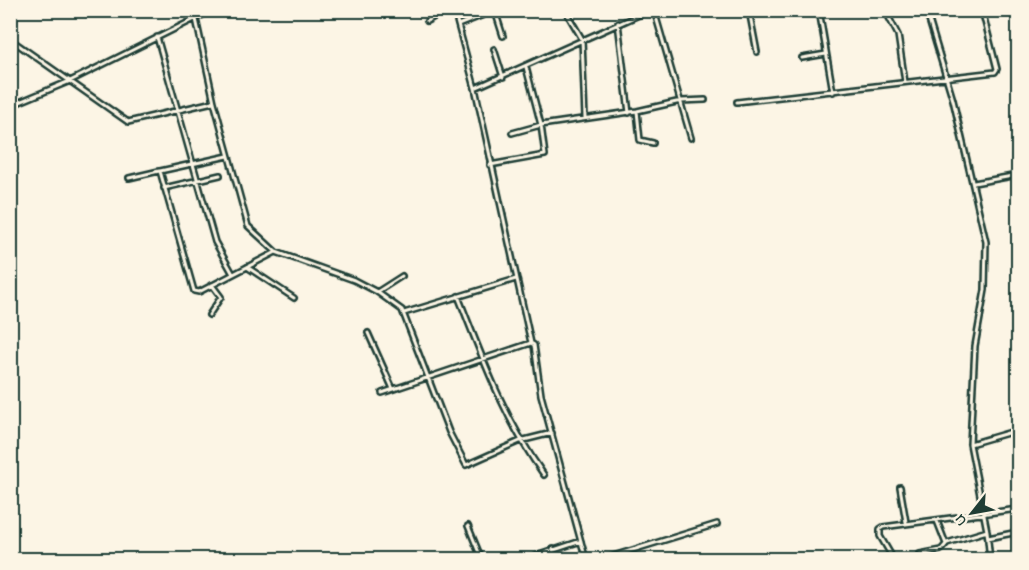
<svg xmlns="http://www.w3.org/2000/svg" width="1029" height="570" font-family="'Indie Flower',sans-serif">
<rect width="100%" height="100%" fill="#fcf5e5"/>
<filter id="ink" filterUnits="userSpaceOnUse"><feTurbulence type="fractalNoise" baseFrequency=".0167" numOctaves="2"/><feDisplacementMap in="SourceGraphic" scale="12" xChannelSelector="R" yChannelSelector="G"/><feConvolveMatrix kernelMatrix="1 2 1 2 8 2 1 2 1" color-interpolation-filters="sRGB"/></filter>
<g filter="url(#ink)">
<g fill="none" stroke-linecap="round" stroke-linejoin="round">
<g stroke="#1f3d34" stroke-width="8">
<path id="street" d="M454 10 475 88 531 343 534 345 541 395 586 560
M565 10 582 39 585 118
M654 10 691 138
M749 10 757 52
M819 10 833 92
M885 10 898 35 905 82
M926 10 953 100 986 242 985 290 975 346 970 444 987 531 990 560
M495 11 503 36
M196 19 214 102 248 226 276 252
M427 21 447 10
M618 23 629 113
M458 25 496 10
M157 37 215 242 233 274
M10 39 128 122 213 102
M494 49 503 77
M802 58 826 54
M526 67 541 125 637 111 681 101 705 100
M475 88 650 10
M737 102 995 72 997 69 982 10
M10 106 70 81 213 10
M637 111 640 140 653 143
M228 156 160 171 194 291 199 292 276 252 354 280 377 292 402 310 449 432 466 465 520 441 552 433
M490 165 545 155 541 125 512 133
M129 178 159 171
M974 183 1018 175
M164 188 220 175
M247 267 294 298
M377 292 402 276
M458 296C483 359 504 419 544 475
M404 313 516 279
M209 315 221 297 212 285
M368 333 393 389
M382 393 531 343
M970 444 1018 430
M900 487 906 522
M937 521 946 544
M468 526 482 560
M988 538 1018 532
M553 549 556 560
M920 554 941 550 947 543 987 531
M524 560 581 541
M600 560 717 524
M894 560 880 536V529L883 527 1018 509"/>
</g>
<use href="#street" stroke="#fcf5e5" stroke-width="3"/>
</g>
</g>
<rect width="1029" height="570" fill="none" stroke="#fcf5e5" stroke-width="36"/>
<rect x="18" y="18" width="993" height="534" fill="none" stroke="#1f3d34" stroke-width="2" filter="url(#ink)"/>
<g transform="translate(972 513) rotate(239)" stroke="#fcf5e5" stroke-width="4.5" paint-order="stroke">
<path d="M0-4.5L10 22L0 15L-10 22Z" fill="#1f3d34"/>
<text y="-9" font-size="16" font-weight="bold" text-anchor="middle" fill="#1f3d34">U</text>
</g>
</svg>
